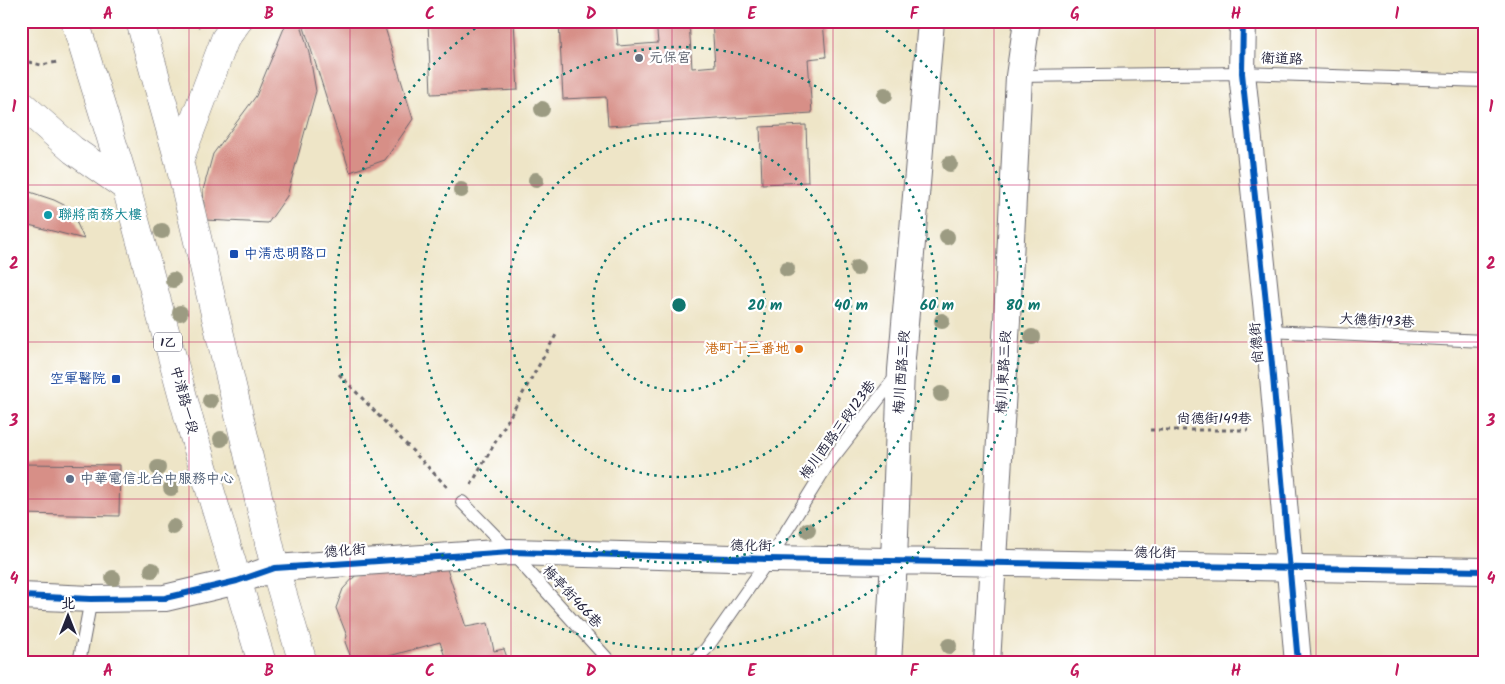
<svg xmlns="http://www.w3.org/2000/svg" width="1505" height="684" font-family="Kalam,'LXGW WenKai TC',sans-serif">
<rect width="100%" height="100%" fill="#fff"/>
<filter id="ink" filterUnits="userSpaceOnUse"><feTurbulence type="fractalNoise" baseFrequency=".02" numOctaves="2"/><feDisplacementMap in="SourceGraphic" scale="10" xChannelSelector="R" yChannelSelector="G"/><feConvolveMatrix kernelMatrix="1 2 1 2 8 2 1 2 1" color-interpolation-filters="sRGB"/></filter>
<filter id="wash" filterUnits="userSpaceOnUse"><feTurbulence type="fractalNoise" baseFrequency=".0096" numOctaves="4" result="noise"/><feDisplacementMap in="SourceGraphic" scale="20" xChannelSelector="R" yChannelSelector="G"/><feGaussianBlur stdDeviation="1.12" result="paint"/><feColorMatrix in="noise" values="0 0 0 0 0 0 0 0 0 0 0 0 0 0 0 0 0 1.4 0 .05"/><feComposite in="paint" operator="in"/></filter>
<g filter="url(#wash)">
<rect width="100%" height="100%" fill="#eee5c7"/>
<g id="blocks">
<path fill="#d78f87" d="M287 21H300L310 57 316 91 287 196 268 223 205 220 203 190 213 154 256 96Z
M302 21H383L413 119 385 160 350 172Z
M428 21H514L518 90 431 94Z
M559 21H616L618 46 658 43 656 21H689L692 68 715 66 712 21H823L826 57 808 59 812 113 608 126 606 97 563 99Z
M806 125 808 182 762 184 760 127Z
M21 189 54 200 70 208 84 239 21 223Z
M21 464 120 465 119 516 21 514Z
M447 569 466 627 488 623 494 651 504 649 509 663H447L440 642 364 663H353L345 642 347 636 336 608 343 589 357 574Z"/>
</g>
</g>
<g filter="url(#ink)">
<use href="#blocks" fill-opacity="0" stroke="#69666c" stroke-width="1"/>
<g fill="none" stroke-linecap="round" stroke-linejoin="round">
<g stroke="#69666c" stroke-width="14">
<path id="service" d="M1019 76 1242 73 1484 81
M1269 331 1484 341
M462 502 511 552 611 663
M79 663 91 599
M692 663 706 649 769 559 828 464 898 374"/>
</g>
<g stroke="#69666c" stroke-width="28">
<path id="minor" d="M1243 21 1242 73 1269 331 1298 663
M21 596 91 599 165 598 237 581 275 568 511 552 769 559 1484 571
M888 663 894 561 901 370 931 21
M987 663 1007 320 1019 76 1027 21"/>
</g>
<g stroke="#69666c" stroke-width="29">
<path id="primary" d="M75 21 126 187 190 423 262 663
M140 21 179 161 275 568 303 663
M21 104 73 150 126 187
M179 161 225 39 238 21"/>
</g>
<path stroke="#69666c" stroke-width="3" stroke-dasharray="4 4" stroke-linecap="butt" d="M173 28 193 23 201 27
M21 60 41 65 57 62
M1482 102 1484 121
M339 374 448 488
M1150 430H1249
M471 485 556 335"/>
<use href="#service" stroke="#fff" stroke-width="12"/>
<use href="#minor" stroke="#fff" stroke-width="26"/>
<use href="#primary" stroke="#fff" stroke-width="28"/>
<g stroke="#fff" stroke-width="9">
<path id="cycleway" d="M1243 21 1242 73 1269 331 1298 663
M21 596 91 599 165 598 237 581 275 568 511 552 769 559 1484 571"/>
</g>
<use href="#cycleway" stroke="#0057b8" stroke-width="6"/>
</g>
<g fill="#9c9b82">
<circle cx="885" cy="95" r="8"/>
<circle cx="542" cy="109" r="8"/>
<circle cx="950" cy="164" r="8"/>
<circle cx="536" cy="180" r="8"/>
<circle cx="461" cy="190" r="8"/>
<circle cx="162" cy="231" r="8"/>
<circle cx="947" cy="237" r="8"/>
<circle cx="857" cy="268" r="8"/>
<circle cx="787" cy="269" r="8"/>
<circle cx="173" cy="280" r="8"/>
<circle cx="180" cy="313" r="8"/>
<circle cx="942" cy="321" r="8"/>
<circle cx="1032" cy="337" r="8"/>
<circle cx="941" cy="394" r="8"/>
<circle cx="210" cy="401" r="8"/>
<circle cx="221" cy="439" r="8"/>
<circle cx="158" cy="468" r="8"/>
<circle cx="171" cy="488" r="8"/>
<circle cx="173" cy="527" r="8"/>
<circle cx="808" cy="530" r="8"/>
<circle cx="152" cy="570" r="8"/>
<circle cx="113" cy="578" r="8"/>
<circle cx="949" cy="646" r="8"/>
</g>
</g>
<path fill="none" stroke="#c2185b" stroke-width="1" stroke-opacity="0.55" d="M189 21V663M350 21V663M511 21V663M672 21V663M833 21V663M994 21V663M1155 21V663M1316 21V663M21 185H1484M21 342H1484M21 499H1484"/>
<g fill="none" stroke="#0f766e" stroke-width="2.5" stroke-dasharray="2.5 5">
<circle cx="679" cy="305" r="86"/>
<circle cx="679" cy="305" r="172"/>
<circle cx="679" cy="305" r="258"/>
<path d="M874 22A344 344 0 1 1 484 22"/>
</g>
<circle fill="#6b7280" stroke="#fff" stroke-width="2" cx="639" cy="58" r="5"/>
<circle fill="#0f9aa8" stroke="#fff" stroke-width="2" cx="48" cy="215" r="5"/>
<g fill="#1a4fb4" stroke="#fff" stroke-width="2">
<rect x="229" y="249" width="10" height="10" rx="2.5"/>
<rect x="111" y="374" width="10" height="10" rx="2.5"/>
</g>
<circle fill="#e8710a" stroke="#fff" stroke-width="2" cx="799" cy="349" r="5"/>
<circle fill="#5c6f8a" stroke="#fff" stroke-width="2" cx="70" cy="479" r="5"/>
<g text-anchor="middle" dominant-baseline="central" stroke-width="4.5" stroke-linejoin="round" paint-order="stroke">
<rect fill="#fff" stroke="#646476" stroke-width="1" x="154" y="332.5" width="28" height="19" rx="4"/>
<g font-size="12" font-weight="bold" fill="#22223b">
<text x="168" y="342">1乙</text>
</g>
<g font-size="14" fill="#5b616d" stroke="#fff" text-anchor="start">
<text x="649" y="58">元保宮</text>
</g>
<g font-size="14" fill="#22223b" stroke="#fff">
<text transform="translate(1282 59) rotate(2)">衛道路</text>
<text transform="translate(1377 321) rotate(3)">大德街193巷</text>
<text transform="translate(1257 343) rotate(-95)">尚德街</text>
<text transform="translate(902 372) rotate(-86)">梅川西路三段</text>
<text transform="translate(1004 372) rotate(-87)">梅川東路三段</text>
<text transform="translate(184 400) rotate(75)">中清路一段</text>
<text x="1214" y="419">尚德街149巷</text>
<text transform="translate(838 430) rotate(-54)">梅川西路三段123巷</text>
<text transform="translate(751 546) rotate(1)">德化街</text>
<text transform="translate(345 551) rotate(-4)">德化街</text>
<text transform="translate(1155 553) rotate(1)">德化街</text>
<text transform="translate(572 597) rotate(47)">梅亭街466巷</text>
</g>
<g font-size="14" fill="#0d838f" stroke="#fff" text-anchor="start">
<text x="58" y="215">聯將商務大樓</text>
</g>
<g font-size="14" fill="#164399" stroke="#fff" text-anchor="start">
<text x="244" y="254">中清忠明路口</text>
<text x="106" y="379" text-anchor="end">空軍醫院</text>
</g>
<g font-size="14" fill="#c56008" stroke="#fff" text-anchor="end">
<text x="789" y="349">港町十三番地</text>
</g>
<g font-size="14" fill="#4e5e75" stroke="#fff" text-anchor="start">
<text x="80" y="479">中華電信北台中服務中心</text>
</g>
</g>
<circle cx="679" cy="305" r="8" fill="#0f766e" stroke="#fff" stroke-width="2.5"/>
<g font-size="15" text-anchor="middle" font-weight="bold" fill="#0f766e" stroke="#fff" stroke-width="4.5" stroke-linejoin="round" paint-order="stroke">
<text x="765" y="310">20 m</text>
<text x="851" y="310">40 m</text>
<text x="937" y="310">60 m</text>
<text x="1023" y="310">80 m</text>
</g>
<rect width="1505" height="684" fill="none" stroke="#fff" stroke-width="55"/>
<g transform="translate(68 616)" stroke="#ffffff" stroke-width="4" paint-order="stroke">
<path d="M0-4L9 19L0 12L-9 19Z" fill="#22223b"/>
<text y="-8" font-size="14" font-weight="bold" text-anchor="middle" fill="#22223b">北</text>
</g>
<rect x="28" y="28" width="1450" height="628" fill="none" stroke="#c2185b" stroke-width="2"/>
<g font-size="16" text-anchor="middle" font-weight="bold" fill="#c2185b">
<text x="108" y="19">A</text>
<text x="269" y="19">B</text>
<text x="430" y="19">C</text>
<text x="591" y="19">D</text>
<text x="752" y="19">E</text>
<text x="914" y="19">F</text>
<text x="1075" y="19">G</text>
<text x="1236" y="19">H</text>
<text x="1397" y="19">I</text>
<text x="14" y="112">1</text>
<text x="1491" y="112">1</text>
<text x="14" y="269">2</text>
<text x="1491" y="269">2</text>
<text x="14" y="426">3</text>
<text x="1491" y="426">3</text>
<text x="14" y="584">4</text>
<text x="1491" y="584">4</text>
<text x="108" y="676">A</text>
<text x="269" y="676">B</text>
<text x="430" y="676">C</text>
<text x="591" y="676">D</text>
<text x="752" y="676">E</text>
<text x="914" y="676">F</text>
<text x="1075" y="676">G</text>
<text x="1236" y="676">H</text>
<text x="1397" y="676">I</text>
</g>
</svg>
